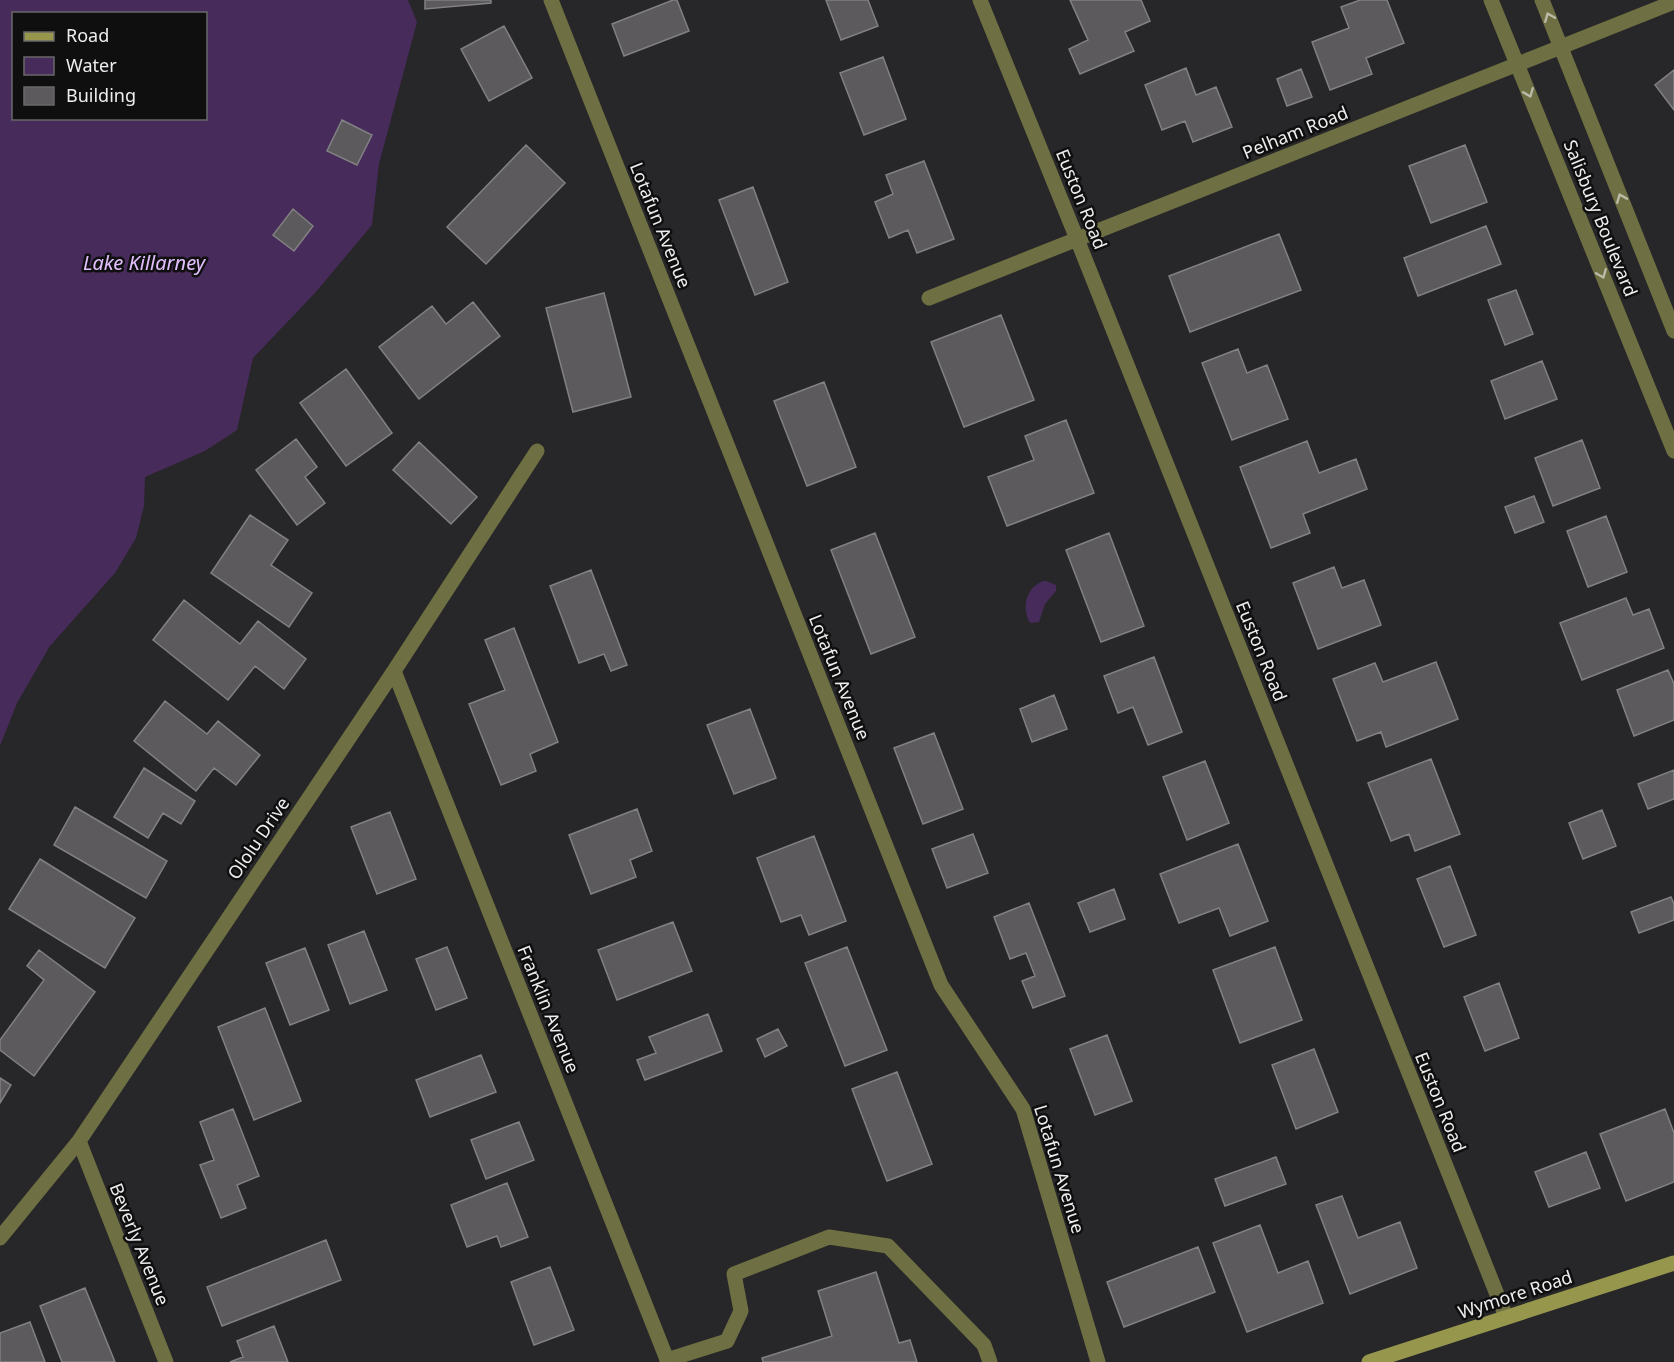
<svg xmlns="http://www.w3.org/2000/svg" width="1674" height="1362" font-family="'Noto Sans',sans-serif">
<rect width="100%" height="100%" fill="#272628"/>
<path fill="#472b5a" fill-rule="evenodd" d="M0 0H408L417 22 379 164 372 225 315 293 253 358 237 430 205 451 145 477 144 506 136 538 115 573 50 646 17 703 0 746ZM14 14H206V118H14Z
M1043 581H1046L1056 585V591L1045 604 1039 622 1030 623C1021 607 1026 588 1043 581Z"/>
<path fill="#5c5a5d" stroke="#818082" stroke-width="1.5" d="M425 0H491V3L425 9Z
M673 0H677L689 31 624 56 612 24Z
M826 0H868L878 26 841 40Z
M1070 0H1141L1150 21 1125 32 1134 51 1080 74 1069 49 1088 40Z
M1360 0H1387L1404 43 1366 58 1372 74 1330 90 1312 42 1349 28 1341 7Z
M504 26 532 78 489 101 461 49Z
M883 57 906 119 864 135 840 73Z
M1186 68 1196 95 1216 87 1232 127 1193 142 1185 121 1162 130 1145 85Z
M1301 69 1312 97 1287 106 1277 79Z
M1674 70V110L1655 85Z
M342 120 372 135 357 165 327 151Z
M526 145 565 183 486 264 447 227Z
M1465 145 1487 202 1431 223 1409 166Z
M924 161 954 239 917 253 908 230 889 238 875 202 893 194 886 175Z
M753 187 788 282 755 295 719 200Z
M293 209 313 226 294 251 273 235Z
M1486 226 1501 264 1418 296 1404 258Z
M1279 234 1301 290 1190 332 1169 276Z
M1516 290 1533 334 1505 345 1488 300Z
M604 293 631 397 573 412 546 308Z
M473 302 500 336 419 399 379 347 432 306 446 324Z
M1001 315 1034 400 964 427 931 342Z
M1238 349 1247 373 1267 365 1288 419 1232 440 1202 363Z
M1542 361 1557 399 1505 419 1491 381Z
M346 369 392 433 346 466 300 403Z
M824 382 856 467 807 486 774 401Z
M1066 420 1094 493 1007 526 988 477 1034 460 1025 436Z
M296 439 317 467 305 477 325 503 297 525 256 470Z
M1582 440 1600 488 1553 506 1535 458Z
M1307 441 1319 473 1356 459 1367 489 1303 514 1310 533 1271 548 1240 467Z
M419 442 477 497 451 524 393 470Z
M1534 496 1544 522 1515 533 1505 507Z
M250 515 288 540 271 565 312 593 289 627 211 573Z
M1606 516 1627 572 1588 587 1567 531Z
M875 533 915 637 871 654 831 550Z
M1109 533 1144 626 1101 642 1066 550Z
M1334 567 1342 588 1364 580 1381 625 1318 649 1293 583Z
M591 570 627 665 611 671 604 654 579 663 550 586Z
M1626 598 1633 615 1649 609 1664 648 1582 680 1560 623Z
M184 600 240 644 258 621 306 659 284 689 255 666 228 700 153 640Z
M514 628 558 742 530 754 536 771 501 785 469 704 505 690 485 640Z
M1154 657 1182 732 1148 745 1133 707 1118 713 1104 676Z
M1436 662 1458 719 1386 747 1381 732 1357 741 1333 679 1375 663 1383 682Z
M1668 670 1674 684V720L1634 736 1617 690Z
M1054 695 1067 729 1032 742 1020 709Z
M165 701 207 734 218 721 260 755 236 785 214 768 196 791 134 741Z
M750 709 776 778 734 794 707 725Z
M934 733 963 809 923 824 894 748Z
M1431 759 1460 834 1415 851 1409 834 1391 841 1368 783Z
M1205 761 1229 823 1187 840 1163 777Z
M144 768 195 801 181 824 163 813 148 838 114 817Z
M1674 770V799L1648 809 1638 784Z
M75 807 167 861 146 898 54 845Z
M637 809 652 851 630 860 636 877 591 894 569 835Z
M1602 810 1616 846 1583 859 1569 823Z
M390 812 416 879 377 894 351 827Z
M973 834 988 873 947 888 932 849Z
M814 836 846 921 809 935 801 915 781 922 757 858Z
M1238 844 1268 921 1230 936 1219 908 1179 923 1160 874Z
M40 859 135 918 105 968 9 909Z
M1450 866 1476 935 1444 947 1417 879Z
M1114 889 1125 919 1090 932 1078 903Z
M1671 897 1674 904V920L1639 933 1631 912Z
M1029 903 1065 996 1033 1008 1022 981 1035 976 1026 953 1010 959 994 917Z
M673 922 692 971 617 1000 598 950Z
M364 931 387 990 350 1004 328 945Z
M447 947 467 998 436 1010 416 959Z
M847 947 887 1050 845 1066 805 963Z
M1275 947 1302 1020 1240 1043 1213 970Z
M305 948 329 1010 290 1025 266 963Z
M39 950 95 992 34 1076 0 1050V1040L44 980 27 966Z
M1499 983 1519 1038 1485 1051 1464 997Z
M265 1008 301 1101 254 1120 218 1027Z
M708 1014 722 1051 645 1080 637 1060 656 1053 649 1037Z
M778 1029 787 1046 765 1057 757 1039Z
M1107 1035 1132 1101 1095 1115 1070 1049Z
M1314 1049 1338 1112 1296 1129 1272 1065Z
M481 1055 496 1092 430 1117 416 1080Z
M897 1072 932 1164 887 1181 852 1089Z
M0 1078 11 1085 0 1103Z
M233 1109 259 1176 237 1185 246 1208 221 1218 200 1165 214 1160 200 1122Z
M1665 1109 1674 1133V1182L1626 1201 1600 1134Z
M519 1122 534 1160 486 1179 471 1140Z
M1586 1152 1600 1188 1549 1207 1535 1172Z
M1276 1157 1286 1184 1225 1206 1215 1179Z
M507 1183 528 1237 501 1247 497 1236 467 1247 451 1205Z
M1342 1196 1358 1238 1400 1222 1417 1268 1350 1294 1316 1205Z
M1260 1225 1278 1273 1308 1261 1323 1303 1247 1332 1213 1243Z
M326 1240 341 1280 222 1326 207 1287Z
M1198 1247 1215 1292 1124 1327 1107 1282Z
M550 1267 574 1330 534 1345 511 1282Z
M876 1272 899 1343 910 1340 917 1362H763L762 1358 832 1336 818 1291Z
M85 1288 115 1362H62L40 1306Z
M30 1322 45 1362H0V1333Z
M274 1326 288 1362H230L243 1357 237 1341Z"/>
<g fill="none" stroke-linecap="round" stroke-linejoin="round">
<path stroke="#6e6f42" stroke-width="15" d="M667 1360 727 1341 741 1311 734 1274 829 1237 888 1246 984 1345 990 1362"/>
<path stroke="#6e6f42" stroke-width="15" d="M551 0 941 985 1023 1109 1098 1362
M980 0 1077 239 1506 1317
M1491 0 1674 451
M1542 0 1674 331
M929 298 1674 2
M394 671 668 1362
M79 1141 166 1362
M0 1238 79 1141 394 671 537 451"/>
<path stroke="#96974d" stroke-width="15" d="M1369 1362 1674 1263"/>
</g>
<defs><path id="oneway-chevron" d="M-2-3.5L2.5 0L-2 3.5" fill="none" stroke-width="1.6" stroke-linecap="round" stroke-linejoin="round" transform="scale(1.5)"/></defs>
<g stroke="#bba">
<use href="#oneway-chevron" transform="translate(1549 17) rotate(-112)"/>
<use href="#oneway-chevron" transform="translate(1529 93) rotate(68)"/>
<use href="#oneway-chevron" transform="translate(1621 198) rotate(-112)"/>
<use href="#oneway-chevron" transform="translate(1602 274) rotate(68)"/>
</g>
<g text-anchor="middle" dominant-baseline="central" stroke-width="5" stroke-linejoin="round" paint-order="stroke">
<g font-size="18" fill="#eeedef" stroke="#100f10">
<text transform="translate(1295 132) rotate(-22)">Pelham Road</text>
<text transform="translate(1082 199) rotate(68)">Euston Road</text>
<text transform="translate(1601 218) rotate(68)">Salisbury Boulevard</text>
<text transform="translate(661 225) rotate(68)">Lotafun Avenue</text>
<text transform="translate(1262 651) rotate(68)">Euston Road</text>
<text transform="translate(840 677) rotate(68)">Lotafun Avenue</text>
<text transform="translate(258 838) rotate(-56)">Ololu Drive</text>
<text transform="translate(549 1009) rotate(68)">Franklin Avenue</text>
<text transform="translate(1441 1102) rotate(68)">Euston Road</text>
<text transform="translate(1060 1169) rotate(73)">Lotafun Avenue</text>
<text transform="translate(140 1244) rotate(68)">Beverly Avenue</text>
<text transform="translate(1515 1294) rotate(-18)">Wymore Road</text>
</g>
<g font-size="20" font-style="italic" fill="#e2c0fd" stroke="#100f10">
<text x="144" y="262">Lake Killarney</text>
</g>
</g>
<rect x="12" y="12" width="195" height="108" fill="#100f10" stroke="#696869" stroke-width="1.5"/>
<rect x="24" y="32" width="30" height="9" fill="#96974d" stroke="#696869" stroke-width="1.5"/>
<text x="66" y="42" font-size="18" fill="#eeedef">Road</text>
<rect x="24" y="57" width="30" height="18" fill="#472b5a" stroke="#696869" stroke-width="1.5"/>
<text x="66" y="72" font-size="18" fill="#eeedef">Water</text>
<rect x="24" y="87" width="30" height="18" fill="#5c5a5d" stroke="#696869" stroke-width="1.5"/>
<text x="66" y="102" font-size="18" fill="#eeedef">Building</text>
</svg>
